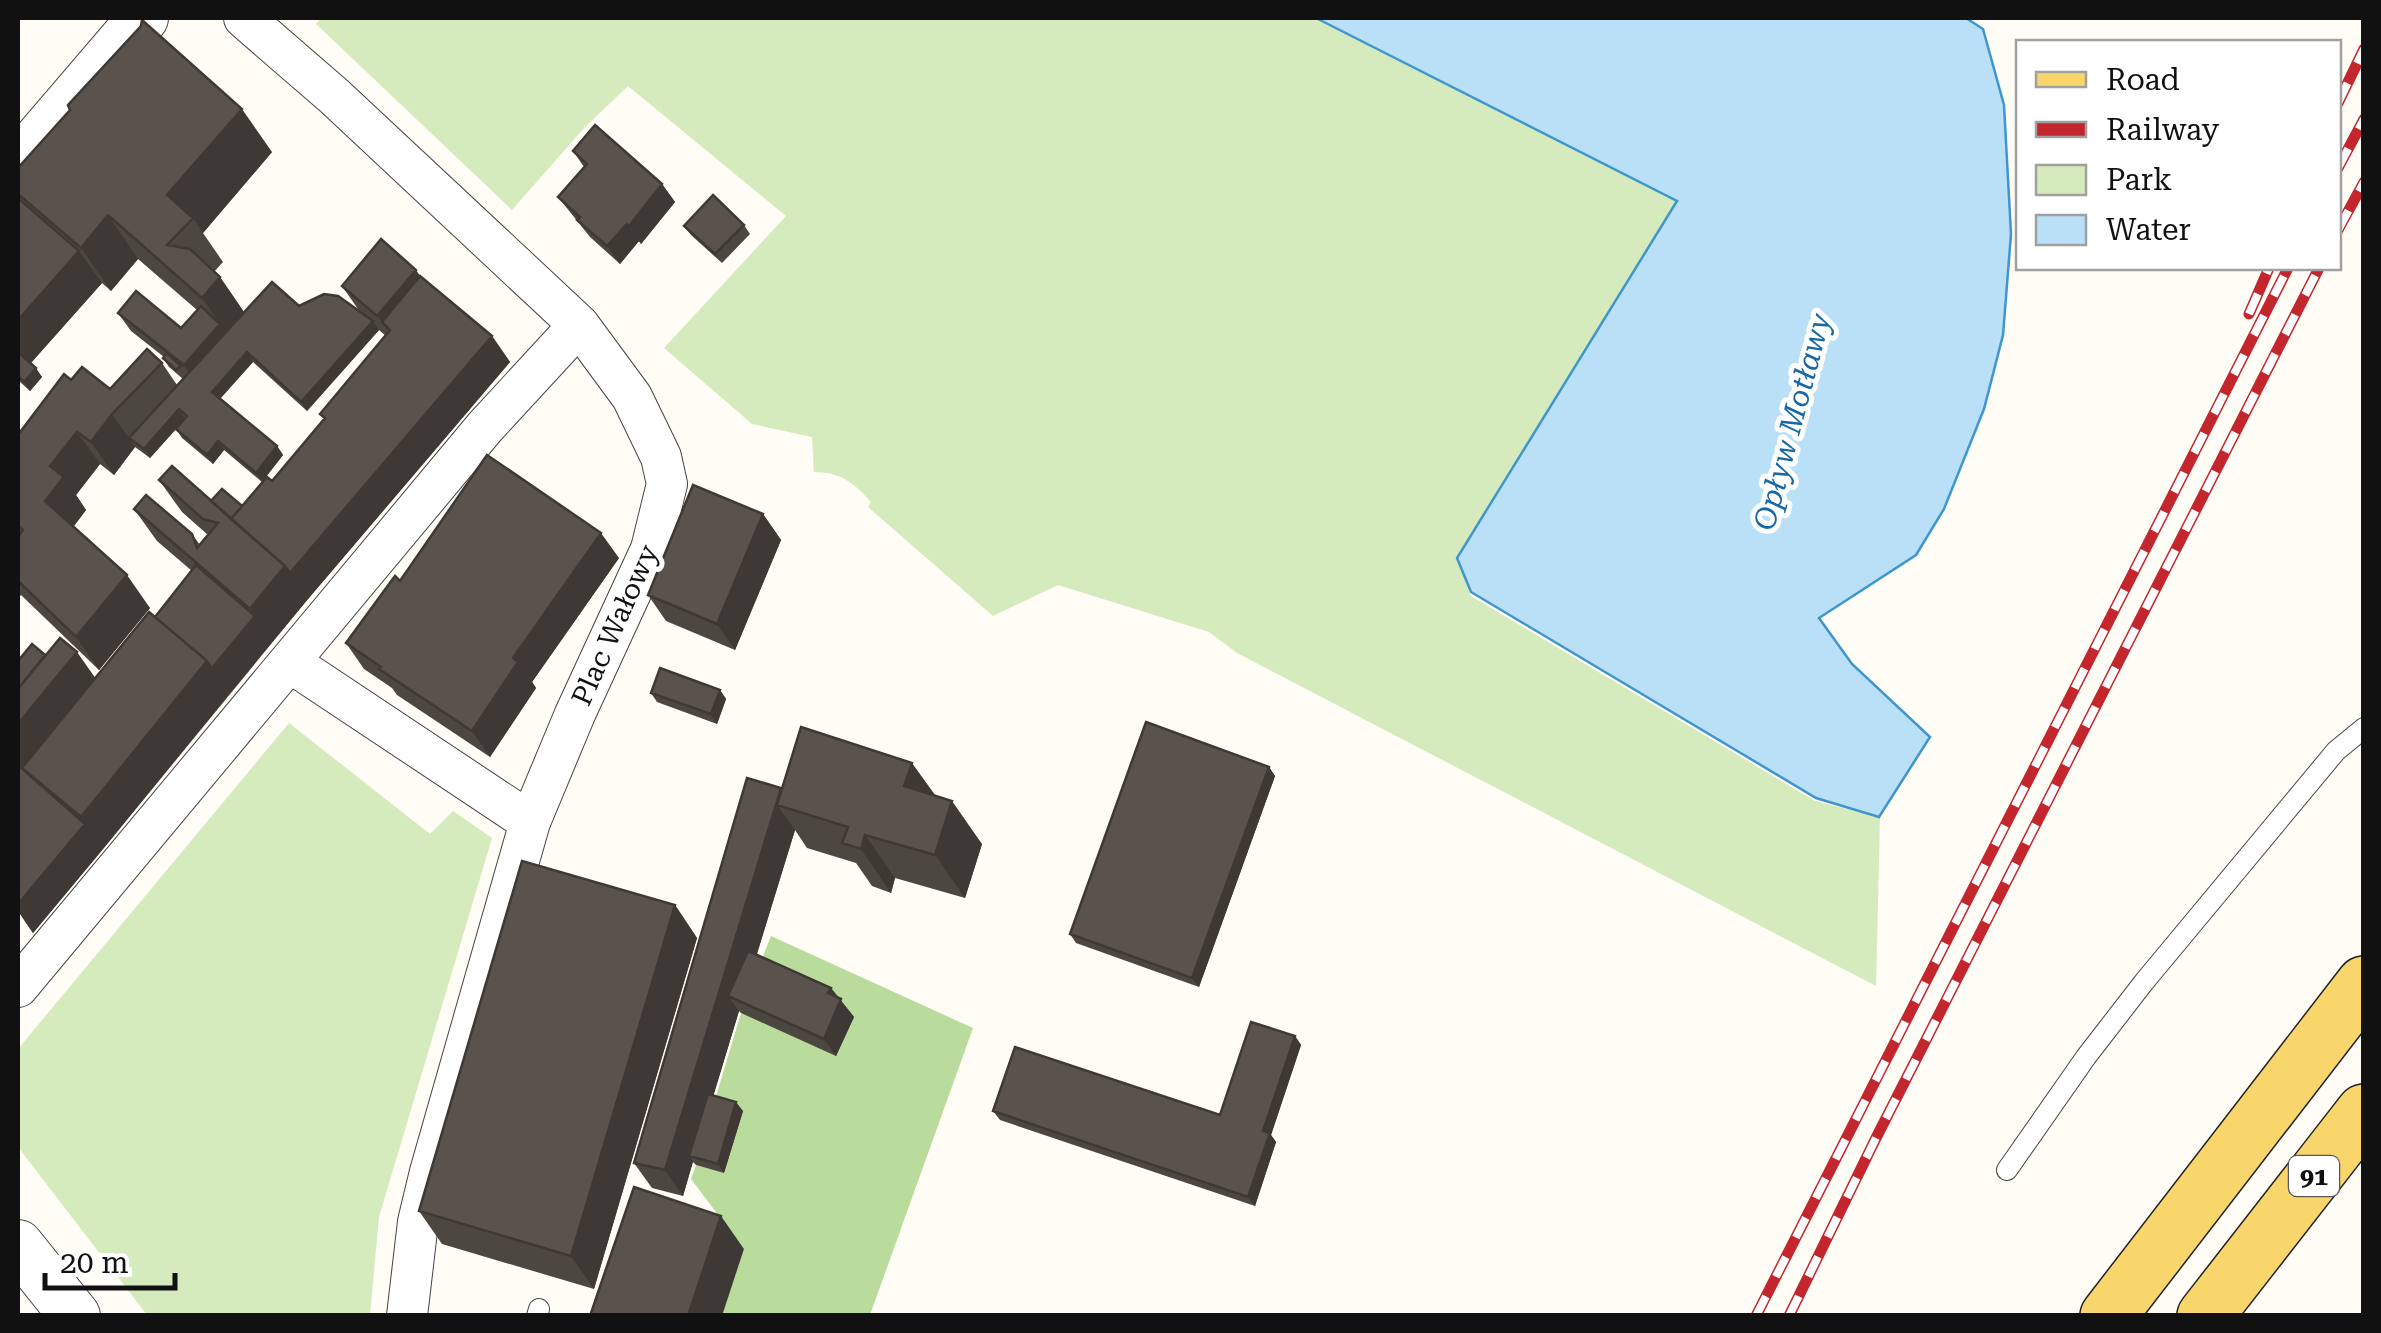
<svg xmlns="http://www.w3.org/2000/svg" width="2381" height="1333" font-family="'Roboto Serif',serif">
<rect width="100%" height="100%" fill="#fffdf5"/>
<path fill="#d5ebbd" d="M321 18H1316L1678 201 1457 558 1471 596 1815 801 1880 817 1876 986 1237 653 1209 632 1058 585 993 616 868 507 871 502C854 483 841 472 814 472L812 437 752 424 664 348 786 216 628 86 585 127 512 210 316 24Z
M289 723 430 834 453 811 492 838 379 1217 370 1315H147L18 1147V1049Z"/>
<path fill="#b9dc9c" d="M771 936 973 1028 870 1315H722L744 1249 691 1179 696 1165 725 1173 714 1103 741 1013Z"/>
<path fill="#b9e0f7" stroke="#3f96cf" stroke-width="2.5" d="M1316 18H1966L1983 29 2004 105 2011 234 2003 335 1984 409 1944 509 1916 555 1819 618 1852 664 1930 737 1879 817 1816 798 1471 592 1457 558 1677 201Z"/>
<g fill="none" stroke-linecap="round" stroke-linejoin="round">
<g stroke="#444" stroke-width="22">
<path id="service" d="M2007 1170 2086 1057 2144 982 2336 751 2364 728
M537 1316 539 1309"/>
</g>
<g stroke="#444" stroke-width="42">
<path id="minor" d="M244 18 334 96 579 325 632 397 661 457 667 484 651 549 575 714 530 822 430 1172 418 1222 407 1316
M291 663 530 822
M18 987 485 427 579 325"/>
</g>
<g stroke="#444" stroke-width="52">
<path id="tertiary" d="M18 164 143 18
M18 1245 75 1316"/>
</g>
<g stroke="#222" stroke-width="58">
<path id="primary" d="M2108 1316 2364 984
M2205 1316 2364 1112"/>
</g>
<use href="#service" stroke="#fff" stroke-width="20"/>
<use href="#minor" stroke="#fff" stroke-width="40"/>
<use href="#tertiary" stroke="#fff" stroke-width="50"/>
<use href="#primary" stroke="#f9d66b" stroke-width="55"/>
<g stroke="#c4262e" stroke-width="11">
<path id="rail" d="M2338 103 2364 49
M2338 168 2364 119
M2338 230 2364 182
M2249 314 2269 268
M1756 1316 2288 268
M1789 1316 1876 1138 2319 268"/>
</g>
<use href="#rail" stroke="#fff" stroke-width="8" stroke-dasharray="22" stroke-linecap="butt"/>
</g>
<path fill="#4d4742" d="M573 151 662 184 675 202 641 244 639 241 620 264 590 237 558 197 584 167Z
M272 152 203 233 223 262 214 272 220 277 244 312 299 306 360 312 342 286 420 276 492 336 510 362 308 599 103 849 33 933 18 911 45 655 95 678 155 617 192 571 157 541 134 509 192 534 200 545 208 535 182 512 159 480 211 501 242 506 272 481 324 419 320 414 386 336 379 330 307 411 253 362 220 399 277 446 283 455 262 482 224 450 213 464 182 438 176 429 150 458 135 447 114 475 100 464 76 495 86 510 73 527 150 608 99 670 21 595 18 599V435L71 380 110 389 162 363 177 385 183 379 169 367 163 358 164 357 131 331 118 313 181 328 197 310 138 259 111 291 102 283 31 363 42 377 30 391 18 380V168Z
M744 225 750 234 722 263 691 235 684 226Z
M763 514 781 540 735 650 666 621 648 595Z
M619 558 532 682 536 688 490 757 397 695 392 688 364 669 346 643 400 581Z
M720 690 726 699 717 724 657 702 651 693Z
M1269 767 1275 776 1199 987 1076 943 1070 934Z
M781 788 936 796 982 844 965 898 895 878 891 893 872 886 856 863 807 848 795 830 757 954 831 988 854 1017 836 1056 741 1013 739 1011 713 1096 743 1111 724 1173 696 1165 693 1162 683 1196 652 1188 634 1163Z
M675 905 697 938 594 1289 442 1244 419 1211Z
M1295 1036 1301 1045 1271 1135 1276 1142 1255 1206 1000 1120 993 1111 1220 1115Z"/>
<path fill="#3f3936" d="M242 109 272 152 203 233 193 218 167 195Z
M662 184 675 202 641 244 629 226Z
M108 215 138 259 111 291 81 248Z
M627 224 639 241 620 264 607 246Z
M79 251 102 283 29 365 18 349V320Z
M416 270 438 302 390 330 377 316Z
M220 277 250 321 196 382 184 365 220 324 202 298Z
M373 321 379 330 307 411 301 402Z
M492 336 510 362 308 599 230 693 212 668 255 616 250 609 285 566Z
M247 352 253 362 218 401 212 392Z
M36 368 42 377 30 391 24 382Z
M179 409 185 419 150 458 144 449Z
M112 414 135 447 114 475 91 442Z
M77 432 100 464 76 495 86 510 68 534 45 501 50 466Z
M218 441 224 450 213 464 207 455Z
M277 446 283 455 262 482 256 473Z
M763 514 781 540 735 650 717 624Z
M601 533 619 558 532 682 536 688 490 757 472 731 513 658Z
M127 575 150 608 99 670 76 637Z
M77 652 108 696 34 784 18 768V722Z
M207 661 230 693 103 849 33 933 18 911V904L85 824 81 817Z
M720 690 726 699 717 724 711 714Z
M912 763 943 806 904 786Z
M1269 767 1275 776 1199 987 1192 978Z
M952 801 982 844 965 898 935 855Z
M777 805 795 830 742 1002 728 996 739 1011 695 1157 689 1156 693 1161 683 1196 665 1170Z
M865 835 895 878 891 893 861 849Z
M675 905 697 938 594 1289 571 1256Z
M831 988 854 1017 836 1056 824 1039 828 993Z
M1295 1036 1301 1045 1271 1135 1276 1142 1255 1206 1248 1197 1263 1131Z
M736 1102 743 1111 724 1173 718 1164Z
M721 1216 744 1249 722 1316H688Z"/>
<path fill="#5a524d" stroke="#3f3936" stroke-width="2.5" d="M142 20 242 109 167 195 193 218 167 245 190 249 220 277 202 298 108 215 81 248 18 194V168L70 110 68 105 141 26Z
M595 125 662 184 629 226 627 224 607 246 577 220 580 217 558 197 587 164 573 151Z
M713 195 744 225 715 254 684 226Z
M18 198 79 251 18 320Z
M381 239 416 270 377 316 342 286Z
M420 276 492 336 290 573 285 566 231 519 267 477 272 481 325 418 320 414 390 330 382 322Z
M272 282 299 306 324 294 338 296 373 321 301 402 247 352 212 392 277 446 256 473 218 441 207 455 176 429 187 416 179 409 144 449 129 438Z
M136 291 181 328 201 306 220 324 184 365 118 313Z
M147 349 162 363 112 414 91 442 77 432 50 466 64 477 45 501 127 575 76 637 18 581V537L23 530 18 526V435L64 374 71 380 82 367 110 389Z
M18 352 36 368 24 382 18 376Z
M167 353 181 366 176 370 163 358Z
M487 455 601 533 513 658 518 662 472 731 379 669 381 667 346 643 395 576 400 581Z
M172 466 285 566 250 609 134 509 146 495 192 534 197 548 218 523 203 519 159 480Z
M693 485 763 514 717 624 648 595Z
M222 489 242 506 231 519 211 501Z
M196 565 255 616 212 668 207 661 155 617Z
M149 612 207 661 81 817 22 768Z
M60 638 77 652 18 724V689Z
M32 644 45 655 18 689V661Z
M660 668 720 690 711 714 651 693Z
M1146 722 1269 767 1192 978 1070 934Z
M801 727 912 763 904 786 952 801 935 855 865 835 861 849 842 843 848 827 777 805Z
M18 765 85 824 18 904Z
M747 778 781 788 665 1170 634 1163Z
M522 861 675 905 571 1256 419 1211Z
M748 951 831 988 828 993 841 999 824 1039 728 996Z
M1251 1022 1295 1036 1263 1131 1270 1133 1248 1197 993 1111 1015 1047 1220 1115Z
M708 1094 736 1102 718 1164 689 1156Z
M634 1187 721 1216 688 1316H590Z"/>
<g text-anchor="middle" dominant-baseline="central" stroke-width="10" stroke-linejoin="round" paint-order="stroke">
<rect fill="#fff" stroke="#585858" stroke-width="2.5" x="2289" y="1156" width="50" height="40" rx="8"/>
<g font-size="25" font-weight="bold" fill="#111">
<text x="2314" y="1176">91</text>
</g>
<g font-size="28" fill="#111" stroke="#fff">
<text transform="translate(615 625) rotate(-66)">Plac Wałowy</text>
</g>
<g font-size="30" font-style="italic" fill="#1768a6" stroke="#fff">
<text transform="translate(1792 422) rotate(-75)">Opływ Motławy</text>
</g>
</g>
<rect width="2381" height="1333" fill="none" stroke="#111111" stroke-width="40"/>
<rect x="2016" y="40" width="325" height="230" fill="#ffffff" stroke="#a0a0a0" stroke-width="2.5"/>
<rect x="2036" y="72" width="50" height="15" fill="#f9d66b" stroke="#a0a0a0" stroke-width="2.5"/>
<text x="2106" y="90" font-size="30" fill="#111111">Road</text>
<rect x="2036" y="122" width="50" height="15" fill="#c4262e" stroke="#a0a0a0" stroke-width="2.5"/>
<text x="2106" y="140" font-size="30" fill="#111111">Railway</text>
<rect x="2036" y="165" width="50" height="30" fill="#d5ebbd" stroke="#a0a0a0" stroke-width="2.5"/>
<text x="2106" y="190" font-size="30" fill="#111111">Park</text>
<rect x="2036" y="215" width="50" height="30" fill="#b9e0f7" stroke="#a0a0a0" stroke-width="2.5"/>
<text x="2106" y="240" font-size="30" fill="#111111">Water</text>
<path d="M45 1273v15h130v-15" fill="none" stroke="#111111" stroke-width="5"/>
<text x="60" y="1273" font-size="30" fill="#111111" stroke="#ffffff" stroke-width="8" paint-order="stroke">20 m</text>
</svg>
